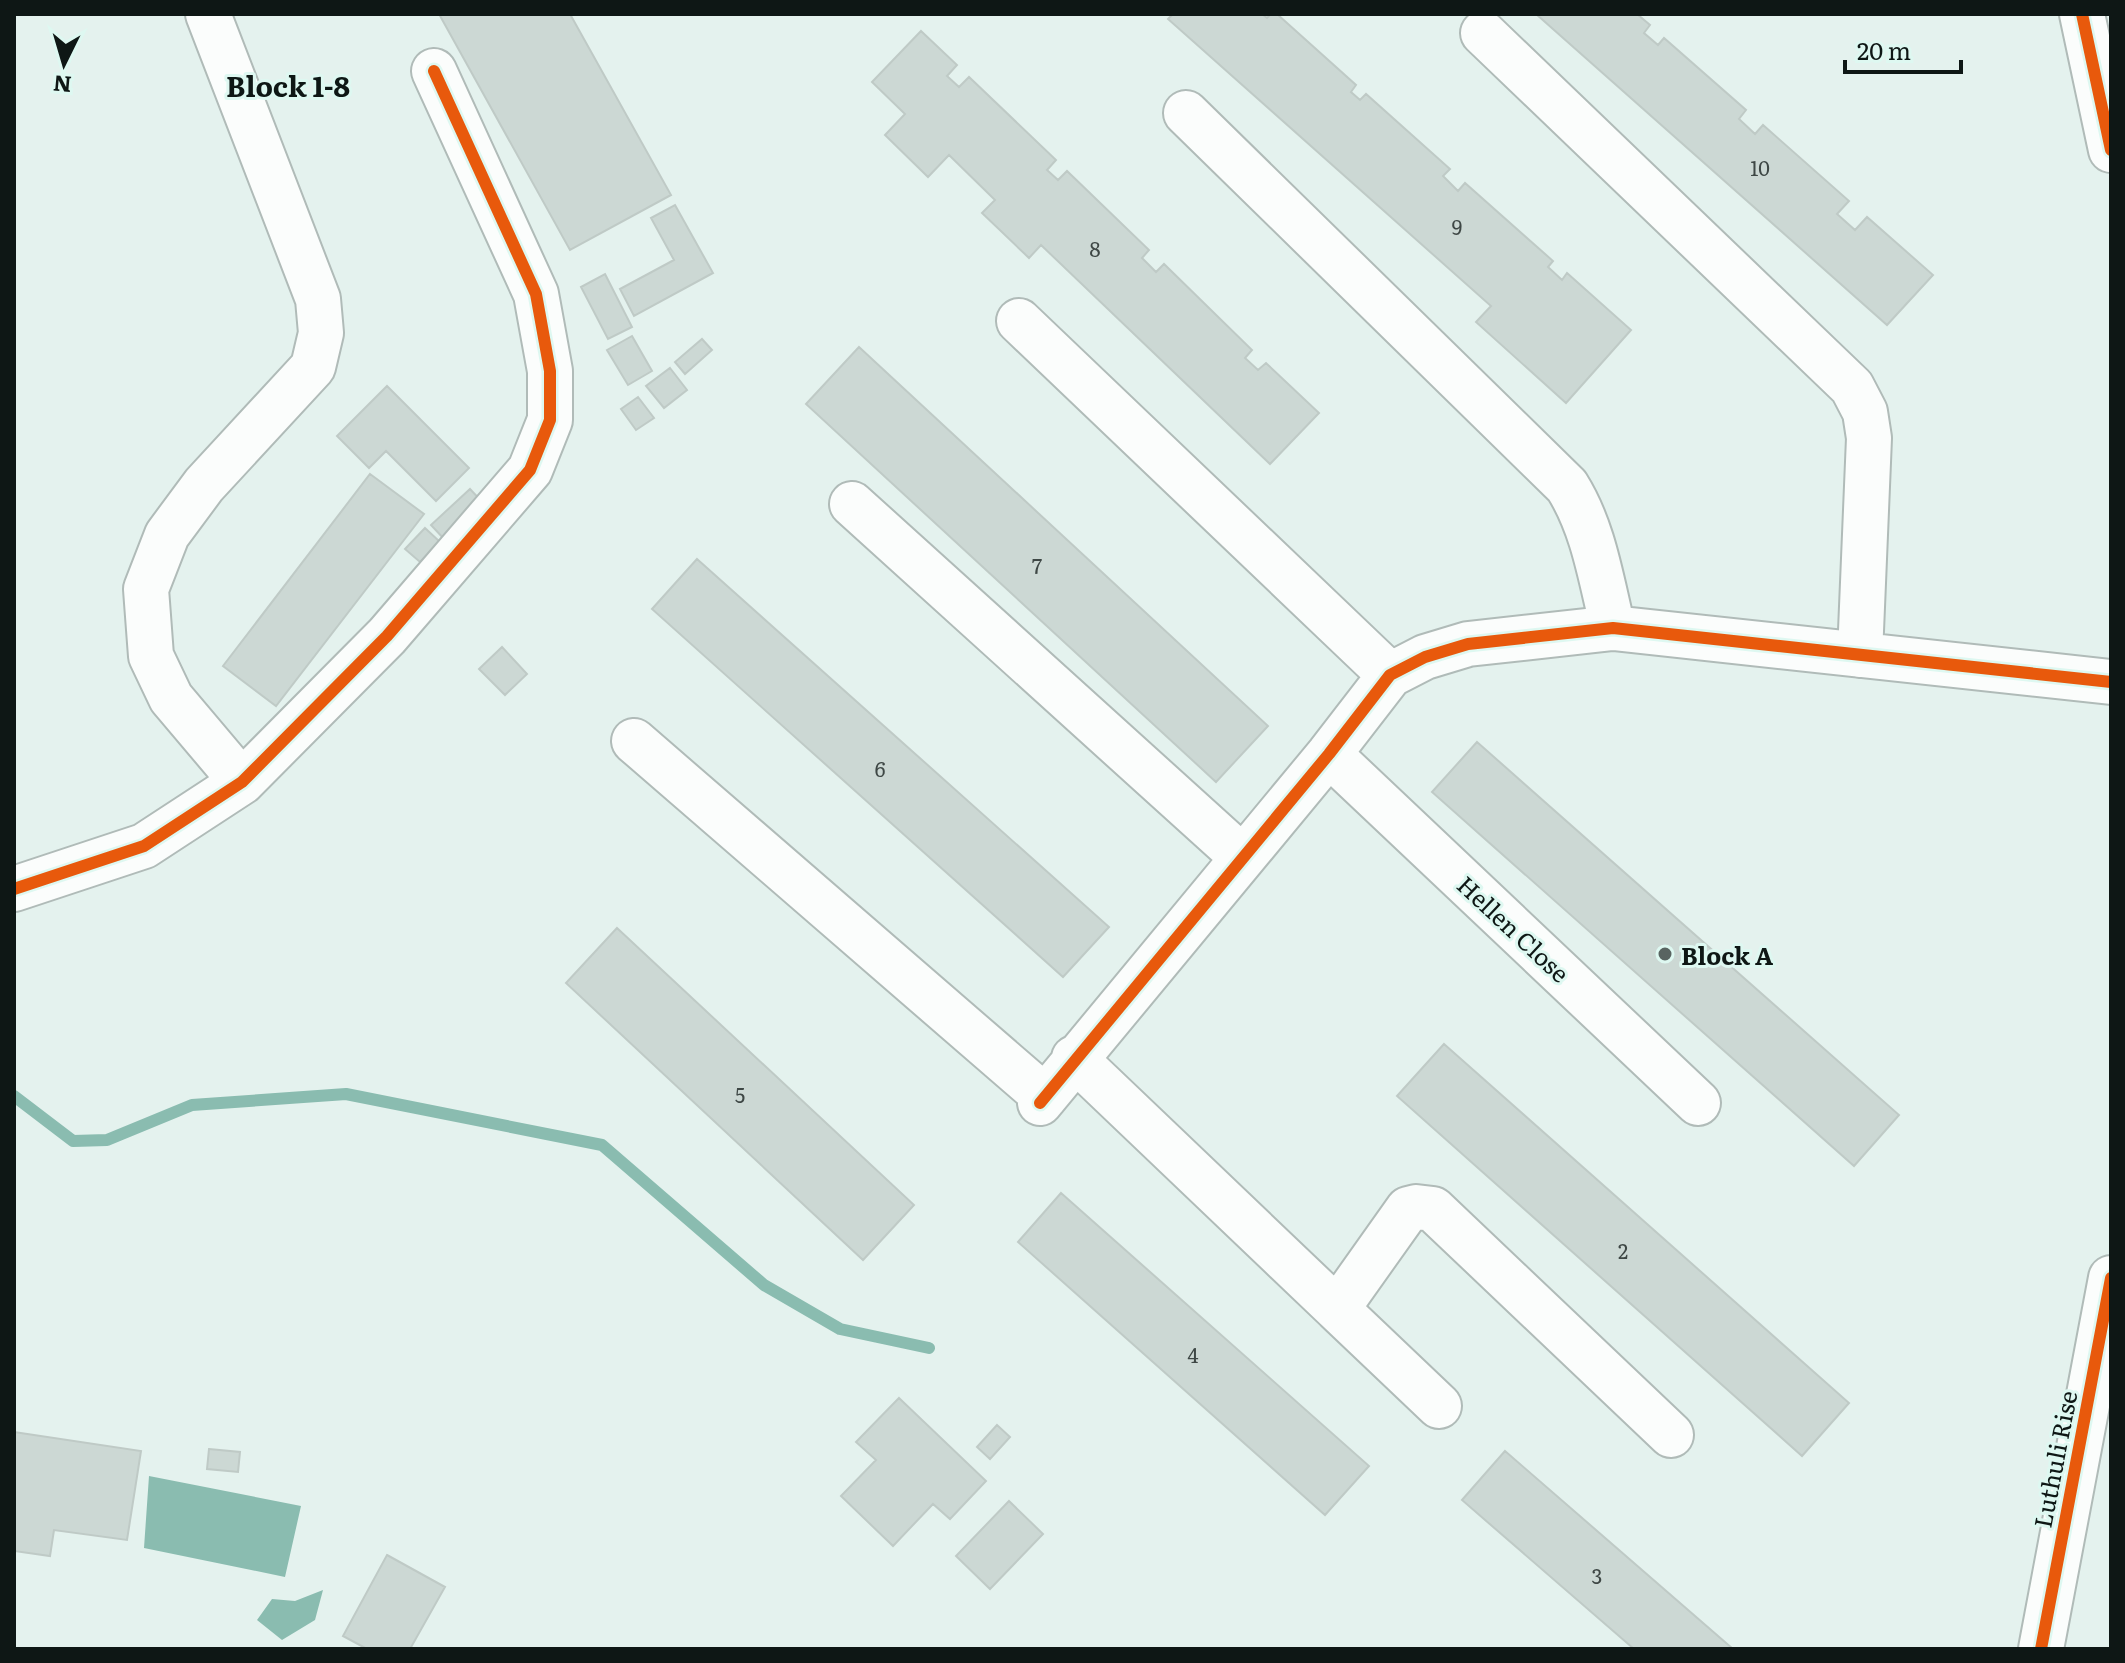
<svg xmlns="http://www.w3.org/2000/svg" width="2125" height="1663" font-family="Literata,serif">
<rect width="100%" height="100%" fill="#e4f2ee"/>
<path fill="#8abcb0" d="M149 1476 301 1506 285 1577 144 1548Z
M323 1590 315 1620 282 1640 257 1620 272 1599 295 1601Z"/>
<g fill="none" stroke-linecap="round" stroke-linejoin="round">
<path stroke="#8abcb0" stroke-width="12" d="M14 1096 73 1141 107 1140 192 1105 346 1094 602 1145 764 1285 840 1329 929 1348"/>
</g>
<path fill="#ccd8d4" stroke="#bfcac6" stroke-width="2" d="M439 14H570L671 195 570 250Z
M1173 14H1262L1267 18 1271 14H1277L1356 85 1351 92 1360 100 1366 94 1450 169 1443 176 1458 191 1465 183 1553 261 1548 267 1562 280 1567 273 1631 330 1566 403 1476 322 1491 306 1168 19Z
M1536 14H1637L1650 25 1644 33 1658 45 1664 38 1746 110 1739 119 1755 134 1763 125 1849 201 1837 214 1855 230 1867 217 1933 275 1887 325Z
M921 31 957 65 947 76 959 87 969 77 1056 160 1047 170 1058 180 1067 171 1149 250 1142 258 1156 272 1164 264 1252 350 1245 358 1258 370 1266 363 1319 413 1270 464 1041 245 1029 258 982 213 995 200 949 155 928 177 885 135 905 114 872 82Z
M675 205 713 273 634 316 620 289 674 260 651 218Z
M605 274 632 327 608 339 581 287Z
M632 336 652 371 628 385 607 350Z
M702 339 712 350 685 374 675 362Z
M859 347 1268 726 1216 782 806 404Z
M670 368 687 390 664 408 646 386Z
M387 386 469 468 436 501 386 451 369 468 337 436Z
M638 397 654 418 636 430 621 409Z
M370 474 424 514 276 706 223 666Z
M470 489 485 505 446 541 431 525Z
M425 528 440 542 420 562 405 549Z
M697 559 1109 927 1063 977 652 609Z
M502 647 527 674 505 695 479 669Z
M1477 742 1899 1115 1854 1166 1432 792Z
M617 928 914 1205 863 1260 566 983Z
M1444 1044 1849 1403 1802 1456 1397 1096Z
M1061 1193 1369 1466 1325 1515 1018 1242Z
M899 1398 986 1481 950 1519 933 1504 893 1546 841 1496 876 1460 856 1442Z
M997 1425 1010 1437 990 1459 977 1447Z
M14 1432 141 1451 127 1540 54 1530 50 1556 14 1551Z
M209 1449 240 1452 238 1472 207 1469Z
M1505 1451 1733 1649H1634L1462 1500Z
M1009 1501 1043 1534 990 1589 956 1556Z
M387 1555 445 1587 410 1649H367L343 1636Z"/>
<g fill="none" stroke-linecap="round" stroke-linejoin="round">
<g stroke="#b0bbb8" stroke-width="48">
<path id="minor" d="M208 14 318 299 321 333 313 367 204 485 167 535 146 589 151 656 171 698 242 782
M2082 14 2111 150
M1483 33 1852 387 1865 412 1869 438 1860 655
M1186 113 1567 486C1594 529 1601 580 1613 628
M1019 321 1390 675
M852 504 1241 856
M634 741 1045 1097
M1329 754 1698 1103
M14 889 144 846 242 782 387 636 530 470 550 420V371L536 294 434 71
M1074 1058 1337 1309 1408 1209 1416 1207 1433 1209 1671 1435
M1040 1103 1329 754 1390 675 1425 657 1468 644 1613 628 2111 682
M1337 1309 1439 1406
M2041 1649 2111 1278"/>
</g>
<use href="#minor" stroke="#fbfdfc" stroke-width="44"/>
<g stroke="#def8f1" stroke-width="17">
<path id="cycleway" d="M2082 14 2111 150
M14 889 144 846 242 782 387 636 530 470 550 420V371L536 294 434 71
M1040 1103 1329 754 1390 675 1425 657 1468 644 1613 628 2111 682
M2041 1649 2111 1278"/>
</g>
<use href="#cycleway" stroke="#e8590c" stroke-width="12"/>
</g>
<circle fill="#596461" stroke="#def8f1" stroke-width="3" cx="1665" cy="954" r="8"/>
<g text-anchor="middle" dominant-baseline="central" stroke-width="6" stroke-linejoin="round" paint-order="stroke">
<g font-size="20" fill="#3e4745">
<text x="1760" y="167">10</text>
<text x="1457" y="226">9</text>
<text x="1095" y="248">8</text>
<text x="1037" y="565">7</text>
<text x="880" y="768">6</text>
<text x="740" y="1094">5</text>
<text x="1623" y="1250">2</text>
<text x="1193" y="1354">4</text>
<text x="1597" y="1575">3</text>
</g>
<g font-size="24" fill="#0e1715" stroke="#def8f1">
<text transform="translate(1514 928) rotate(43)">Hellen Close</text>
<text transform="translate(2054 1459) rotate(-79)">Luthuli Rise</text>
</g>
<g font-size="24" font-weight="bold" fill="#0e1715" stroke="#def8f1" text-anchor="start">
<text x="1681" y="954">Block A</text>
</g>
<g font-size="28" font-weight="bold" fill="#0e1715" stroke="#def8f1">
<text x="288" y="85">Block 1-8</text>
</g>
</g>
<rect width="2125" height="1663" fill="none" stroke="#0e1715" stroke-width="32"/>
<g transform="translate(64 64) rotate(185)" stroke="#def8f1" stroke-width="6" paint-order="stroke">
<path d="M0-6L14 30L0 20L-14 30Z" fill="#0e1715"/>
<text y="-12" font-size="22" font-weight="bold" text-anchor="middle" fill="#0e1715">N</text>
</g>
<path d="M1845 60v12h116v-12" fill="none" stroke="#0e1715" stroke-width="4"/>
<text x="1857" y="60" font-size="24" fill="#0e1715" stroke="#def8f1" stroke-width="6" paint-order="stroke">20 m</text>
</svg>
